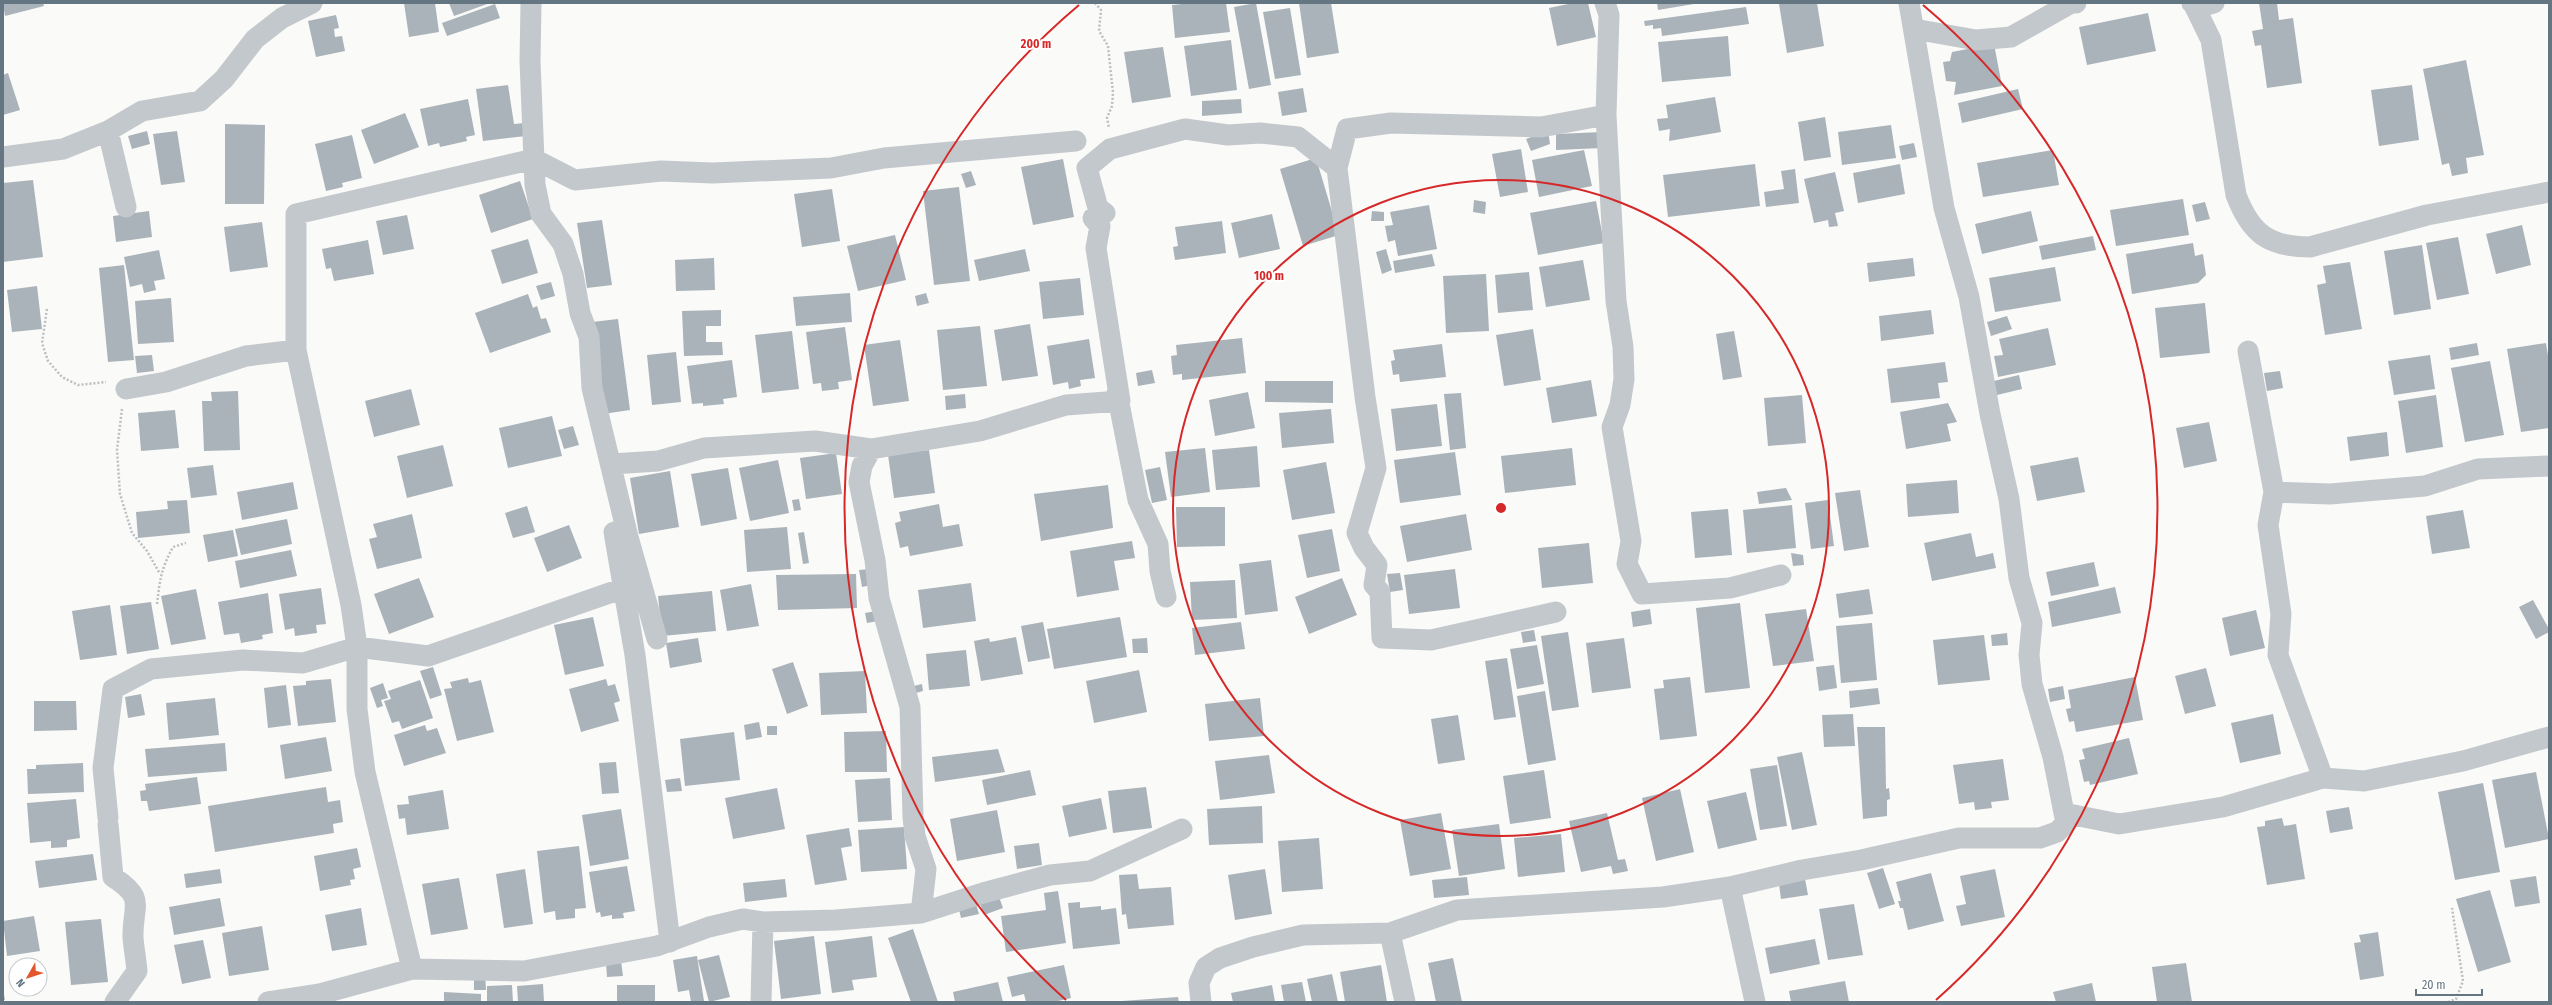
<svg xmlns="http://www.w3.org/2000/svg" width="2552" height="1005" font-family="'Fira Sans Condensed',sans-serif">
<rect width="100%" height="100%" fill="#fafaf8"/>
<path fill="#aab3b9" d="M3 3H43L44 6 5 16Z
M404 3H435L439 32 409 37Z
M449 3H490L454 16Z
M1192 3H1226L1230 32 1175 38 1172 5Z
M1256 3 1271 85 1249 89 1234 7Z
M1299 3H1331L1339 53 1307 58Z
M1573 3H1588L1596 37 1557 46 1549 8Z
M1657 3H1694V4L1658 10Z
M1817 3 1824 46 1787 53 1779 4Z
M2259 3H2277L2279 20 2293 18 2302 83 2267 88 2261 45 2255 46 2252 31 2263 29Z
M495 4 500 18 447 36 442 23Z
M1746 7 1749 24 1662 36 1661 28 1653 29V25L1645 26 1644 21Z
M1290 8 1301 75 1275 79 1263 12Z
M2148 13 2156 51 2087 65 2079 27Z
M336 15 339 28 334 29 335 37 342 36 345 51 316 57 308 21Z
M1728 36 1731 76 1662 82 1658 42Z
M1231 40 1237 90 1191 96 1184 46Z
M1994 44 2002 86 1954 95 1956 82 1946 81 1943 62 1950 61 1952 52Z
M1163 47 1171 97 1132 103 1124 52Z
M2466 60 2484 155 2466 158 2468 173 2452 176 2449 163 2442 165 2423 69Z
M8 73 20 110 3 115V75Z
M508 85 514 124 525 123 526 136 483 141 476 89Z
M2412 85 2419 140 2379 146 2371 90Z
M1303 88 1307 112 1282 116 1278 92Z
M2018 89 2023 109 1962 123 1958 103Z
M1715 97 1721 132 1669 141 1670 129 1659 131 1657 119 1668 118 1666 105Z
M468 99 475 135 466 137 467 141 440 147 439 143 428 146 420 109Z
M1241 99 1242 113 1202 116V101Z
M405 113 419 147 374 164 361 130Z
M1825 117 1831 157 1804 161 1798 122Z
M225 124 265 125 264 204H225Z
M1891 125 1896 158 1842 165 1838 132Z
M147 131 150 144 132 149 128 136Z
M177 131 185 182 161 185 153 134Z
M1548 131 1550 144 1531 151 1526 139Z
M1603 132V148L1556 150V134Z
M352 135 362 178 342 183 343 187 326 191 315 144Z
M1914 143 1917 157 1902 160 1899 146Z
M1521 149 1528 192 1500 197 1492 154Z
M1584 150 1592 186 1539 197 1532 160Z
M2053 150 2059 185 1983 197 1977 163Z
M1316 158 1339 235 1303 246 1280 169Z
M1063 159 1074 217 1033 225 1021 167Z
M1755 164 1760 206 1668 217 1663 175Z
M1900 164 1905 194 1858 203 1853 173Z
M1795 169 1799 203 1766 207 1764 192 1784 189 1781 171Z
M971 171 976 185 966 188 961 174Z
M1835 172 1844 211 1835 213 1838 226 1829 227 1828 220 1814 223 1804 179Z
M33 180 43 257 3 262V183Z
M520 181 533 219 491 233 479 195Z
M959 187 970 281 934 285 923 191Z
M832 189 840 241 802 247 794 194Z
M2183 199 2189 235 2116 246 2110 210Z
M1474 200 1486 202 1485 214 1473 212Z
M1596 201 1604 243 1538 255 1530 213Z
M2205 202 2210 219 2196 222 2192 205Z
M1429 205 1437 249 1398 256 1395 240 1388 242 1385 226 1393 225 1390 212Z
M149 211 152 237 116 242 113 216Z
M1372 211 1384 212V221H1371Z
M2031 211 2038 241 1982 254 1975 224Z
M1272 214 1280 249 1239 258 1231 223Z
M407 215 414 249 383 255 376 221Z
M602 220 612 285 587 288 577 223Z
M1222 221 1226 253 1175 260 1173 247 1178 246 1175 227Z
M262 222 268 267 230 272 224 227Z
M2522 225 2531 265 2496 274 2486 234Z
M895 235 906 280 858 291 847 246Z
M2093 236 2096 250 2042 260 2039 246Z
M2458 237 2469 294 2437 300 2426 243Z
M528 239 538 273 502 284 491 250Z
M368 240 374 274 334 281 331 268 326 269 322 249Z
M2193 243 2195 256 2203 254 2206 275 2198 283 2132 294 2126 254Z
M2422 245 2431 309 2394 315 2384 251Z
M1025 249 1030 271 979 281 974 260Z
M1386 249 1392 270 1382 274 1376 252Z
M159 250 165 279 154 281 156 290 144 293 142 284 130 287 124 257Z
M1432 254 1435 266 1395 273 1393 261Z
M714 258 715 290 676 291 675 260Z
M1913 258 1915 276 1869 282 1867 263Z
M1583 260 1590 300 1546 307 1539 267Z
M2350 262 2362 329 2325 335 2317 285 2326 283 2323 266Z
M124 265 134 360 108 362 99 268Z
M2055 267 2061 301 1995 312 1989 278Z
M1529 272 1533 310 1498 313 1495 275Z
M1486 274 1489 331 1446 333 1443 276Z
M1080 278 1084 315 1043 319 1039 282Z
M551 282 555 296 541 300 536 286Z
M37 286 42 329 12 332 7 290Z
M850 293 852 322 796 326 793 297Z
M926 293 929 303 917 306 915 296Z
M528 294 533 308 537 306 541 319 546 318 551 332 490 353 475 313Z
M171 298 174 342 138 344 135 301Z
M2205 303 2210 353 2160 358 2155 308Z
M721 310V326H706V342H722L723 355 684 356 682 311Z
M1931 310 1934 334 1881 341 1879 316Z
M2007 316 2012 329 1991 336 1987 322Z
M618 319 630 410 603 414 592 322Z
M1030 324 1038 376 1002 381 994 330Z
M980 326 987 386 943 390 937 330Z
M845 327 852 380 838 382 839 389 822 391 821 383 813 384 806 332Z
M2048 328 2056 365 1998 377 1994 356 2003 355 1999 339Z
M1533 329 1541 380 1504 386 1496 335Z
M792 331 799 389 762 393 755 335Z
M1734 331 1742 377 1723 380 1716 334Z
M1242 338 1246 373 1182 380V374L1173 375 1171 356 1177 355 1176 345Z
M1089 339 1095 378 1080 380 1081 386 1069 389 1068 382 1053 385 1047 346Z
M900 340 909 401 873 406 864 345Z
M2477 343 2479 355 2451 360 2449 348Z
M2546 343 2549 362V428L2521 432 2507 349Z
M1442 344 1446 377 1400 382 1399 374 1393 375 1391 361 1395 360 1393 350Z
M676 352 681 402 652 405 647 355Z
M152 355 154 371 137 373 135 356Z
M2430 355 2435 389 2394 395 2388 361Z
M732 360 737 397 723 399 724 404 703 406V403L692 404 687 366Z
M2490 361 2504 435 2465 442 2451 368Z
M1945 362 1948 382 1938 383 1940 398 1891 403 1887 369Z
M1152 370 1155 383 1138 386 1136 373Z
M2280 371 2283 388 2267 391 2264 373Z
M2019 375 2022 389 1997 395 1994 381Z
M1591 380 1597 416 1552 423 1546 388Z
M1265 381H1333V403L1265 402Z
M411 389 420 425 374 437 365 401Z
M238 391 240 450 204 451 202 401H212L211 392Z
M1248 392 1255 428 1215 436 1209 400Z
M1461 393 1466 448 1450 450 1444 394Z
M965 394 966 408 946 410 945 396Z
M1802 395 1806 443 1768 446 1764 398Z
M2436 395 2443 447 2406 453 2398 401Z
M1948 403 1957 422 1947 424 1951 441 1906 449 1900 412Z
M1437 404 1442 446 1396 451 1391 409Z
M1331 409 1334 443 1282 448 1279 413Z
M175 410 179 448 141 451 138 413Z
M552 416 562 456 508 468 499 428Z
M2209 422 2217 461 2184 468 2176 428Z
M573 426 579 445 564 449 558 430Z
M2387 432 2389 456 2350 461 2347 437Z
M443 445 453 486 407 498 397 456Z
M1257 446 1260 487 1216 490 1212 450Z
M1205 448 1210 492 1171 497 1165 452Z
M1572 448 1576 485 1505 493 1501 456Z
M929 450 935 493 894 498 888 455Z
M1455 452 1461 495 1400 503 1394 460Z
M836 453 842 494 806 499 800 458Z
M2078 457 2085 492 2037 501 2030 466Z
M778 460 789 513 750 521 739 468Z
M1326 462 1335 513 1292 520 1283 470Z
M213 465 217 495 191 498 187 468Z
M1160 467 1167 500 1152 503 1145 470Z
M728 468 737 519 701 526 691 474Z
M670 471 679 527 639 534 630 478Z
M1957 480 1959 513 1908 517 1906 484Z
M293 482 298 509 242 520 237 492Z
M1108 485 1113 528 1041 541 1034 494Z
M1786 488 1792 500 1759 504 1757 492Z
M1860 490 1869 547 1844 551 1835 493Z
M799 499 801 510 794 511 792 500Z
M187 500 190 533 138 538 136 512 168 509 167 501Z
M1828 500 1834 546 1811 549 1805 503Z
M939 504 943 527 959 524 963 546 910 556 908 546 900 548 895 523 901 521 899 512Z
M1792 505 1796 548 1747 553 1743 510Z
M527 506 535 532 513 538 505 513Z
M1176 507H1225V546L1177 547Z
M1728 509 1732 555 1695 558 1691 512Z
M2463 510 2470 548 2432 554 2426 516Z
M412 514 422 558 377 569 369 539 377 537 373 524Z
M1466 514 1472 550 1407 562 1400 526Z
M287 519 292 544 241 555 235 529Z
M569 525 582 558 547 572 534 538Z
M787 527 791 569 747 572 744 530Z
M1332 529 1340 571 1307 578 1298 535Z
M233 530 238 556 208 562 203 535Z
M804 532 809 563 803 564 798 533Z
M1971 533 1976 557 1993 553 1996 568 1932 581 1924 543Z
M1132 541 1135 558 1114 561 1119 590 1077 597 1070 551Z
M1589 543 1593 583 1542 588 1538 548Z
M291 550 297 576 240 588 235 561Z
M1791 553 1803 555 1804 565 1793 566Z
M1271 560 1278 611 1245 615 1239 564Z
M2094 562 2099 586 2051 596 2046 572Z
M869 569 871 585 862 587 859 570Z
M1455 569 1460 608 1409 614 1404 575Z
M1400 573 1403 590 1390 592 1387 574Z
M856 574 857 608 778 610 776 575Z
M419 578 434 617 389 634 374 594Z
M1342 578 1357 615 1309 634 1295 597Z
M1235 580 1237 618 1192 620 1190 582Z
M971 583 976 621 923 628 918 590Z
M751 584 759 626 727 631 720 590Z
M2115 587 2121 613 2052 627 2048 602Z
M321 588 326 624 316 625 317 633 295 636 294 628 285 630 279 594Z
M196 589 206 639 171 645 161 596Z
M1869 589 1873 614 1839 618 1836 594Z
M712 591 716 631 662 636 658 596Z
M268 593 273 633 262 635 263 639 241 643 239 633 224 635 218 602Z
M2533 600 2549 629V632L2536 639 2519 607Z
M151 602 159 649 127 654 120 606Z
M1740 603 1750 688 1705 693 1696 608Z
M110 605 117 655 80 660 72 611Z
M1650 609 1652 624 1633 627 1631 612Z
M1806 609 1814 661 1773 666 1765 614Z
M2256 610 2265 648 2230 656 2222 618Z
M876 611 878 621 867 623 865 613Z
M593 617 604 666 565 675 554 625Z
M1120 617 1127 657 1054 669 1047 629Z
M1043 622 1050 658 1028 662 1021 626Z
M1241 622 1245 649 1195 655 1192 628Z
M1872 623 1877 680 1841 683 1836 626Z
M1534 630 1536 641 1523 643 1521 632Z
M1568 632 1579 707 1552 711 1541 636Z
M2007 633 2008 645 1992 646 1991 635Z
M1984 635 1990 680 1938 685 1933 640Z
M1016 637 1023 674 981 681 974 641 989 638 990 642Z
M698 638 702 662 670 668 666 643Z
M1147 638 1148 653H1133L1132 639Z
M1624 638 1631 688 1592 693 1586 643Z
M1537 645 1544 684 1517 689 1510 649Z
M966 650 970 686 929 690 926 654Z
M1507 658 1516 717 1494 720 1485 661Z
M793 662 808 706 787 714 772 669Z
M1834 665 1837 688 1819 691 1816 667Z
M433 667 442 695 430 699 420 671Z
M2206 668 2216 706 2185 714 2175 676Z
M1139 670 1147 712 1094 723 1086 681Z
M865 671 867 713 821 715 819 673Z
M1690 677 1697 736 1660 740 1654 689 1664 688 1663 680Z
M2135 677 2143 720 2076 732 2074 721 2069 722 2066 709 2071 708 2068 690Z
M468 678 469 683 481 680 494 732 457 741 444 689 452 688 450 682Z
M331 679 336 722 298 726 293 686 306 685V681Z
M606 679 608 686 615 684 620 701 614 703 619 721 581 732 569 689Z
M420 680 433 718 402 729 399 721 392 723 384 701 391 699 388 691Z
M383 683 388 698 381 700 383 706 377 708 370 688Z
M922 684 923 691 916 693 914 686Z
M286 685 291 725 268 728 264 688Z
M2063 686 2065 699 2050 702 2048 689Z
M1878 688 1880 704 1850 708 1849 691Z
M1545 691 1556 760 1528 765 1517 696Z
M141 694 145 715 128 718 125 697Z
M215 698 219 735 169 740 166 703Z
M1260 698 1264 736 1209 741 1205 704Z
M34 701H76L77 730 34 731Z
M1853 714 1855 746 1824 747 1822 715Z
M2273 714 2281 754 2240 763 2231 723Z
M1458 715 1465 760 1438 764 1431 719Z
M759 722 762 737 746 740 744 725Z
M425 725 427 731 437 728 446 753 404 766 394 735Z
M767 726H777V735H767Z
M1857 727H1885L1886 789 1889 788 1890 799 1887 800V816L1863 819Z
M886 731 887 772H845L844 732Z
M734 732 740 780 685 786 680 739Z
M326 737 332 771 285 779 280 745Z
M2129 738 2138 774 2090 785 2089 781 2084 782 2079 760 2085 759 2082 749Z
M225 743 227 771 148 777 145 749Z
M998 749 1005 772 935 782 932 757Z
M1802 752 1817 825 1792 830 1777 757Z
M1269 755 1275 793 1220 800 1215 761Z
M2003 759 2009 800 1991 802 1992 808 1975 810 1974 802 1959 804 1953 765Z
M616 762 619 793 602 794 599 763Z
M83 763 84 792 28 794 27 769H36V765Z
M1777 765 1787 826 1760 830 1750 769Z
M1030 770 1036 795 987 805 982 780Z
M1544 770 1551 818 1510 824 1503 776Z
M2536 772 2549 839 2505 848 2492 780Z
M197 777 201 804 149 811 147 801H141L140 791 146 790 145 784Z
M680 778 682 791 667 792 665 780Z
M890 778 892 820 858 822 855 780Z
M2483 783 2500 872 2455 880 2438 792Z
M326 787 328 802 340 800 343 822 333 824 334 833 215 852 208 806Z
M1146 787 1152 828 1113 833 1108 791Z
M777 788 785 829 733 839 725 798Z
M1680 789 1694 852 1656 861 1642 798Z
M443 790 449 829 407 835 405 818 399 819 397 805 409 804 408 796Z
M1746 792 1757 840 1718 849 1707 801Z
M1101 798 1107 829 1069 837 1062 806Z
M76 799 80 838 67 840V847L51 848V841L30 843 27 803Z
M1262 806 1263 843 1209 845 1207 809Z
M2349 807 2353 829 2330 833 2326 811Z
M621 809 629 859 590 866 582 815Z
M997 810 1005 852 957 861 950 819Z
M1441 813 1451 869 1410 876 1400 820Z
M1607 813 1618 860 1625 859 1628 871 1613 874 1611 866 1581 872 1569 821Z
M2282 818 2284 826 2296 824 2305 879 2267 885 2257 827 2265 826V821Z
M1499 824 1505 869 1459 876 1452 830Z
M904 827 907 869 861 872 858 830Z
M849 828 852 846 841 848 847 880 815 885 806 835Z
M1561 834 1565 872 1518 877 1514 838Z
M1319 838 1323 889 1282 892 1278 841Z
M1039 843 1042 865 1017 869 1014 846Z
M579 846 586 908 575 909V918L556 920 555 911 544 913 537 851Z
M357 848 361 867 353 869 355 879 350 880 351 885 320 891 314 856Z
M93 854 97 880 39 888 35 861Z
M627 866 635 911 623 913 624 918 612 919V915L601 917 600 912 596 913 589 872Z
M1883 868 1895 904 1879 909 1867 873Z
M220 869 222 883 186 888 184 874Z
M525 869 533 924 504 928 496 874Z
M1265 869 1272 914 1235 920 1228 875Z
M1995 869 2005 917 1961 926 1956 906 1966 904 1960 876Z
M1931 873 1944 921 1908 930 1903 908H1900L1898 901H1901L1896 882Z
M1137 874 1139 889 1171 887 1174 925 1128 929 1126 914 1122 915 1119 875Z
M2536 876 2540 903 2515 907 2510 880Z
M1467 877 1469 895 1434 898 1432 880Z
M459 878 468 929 431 935 422 884Z
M785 879 787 897 745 902 743 883Z
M1805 879 1808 895 1781 899 1779 884Z
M2490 890 2511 962 2478 972 2456 899Z
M1058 891 1066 943 1006 952 1001 916 1046 910 1044 893Z
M998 894 1003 908 984 915 979 901Z
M220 898 225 926 174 935 169 907Z
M975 901 979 914 961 918 958 905Z
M1080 902V908L1101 906V910L1116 908 1120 944 1073 949 1068 903Z
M1854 904 1863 955 1828 960 1819 909Z
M361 908 367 945 332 951 325 915Z
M34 916 40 951 7 956 3 921Z
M101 919 108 982 71 985 65 922Z
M262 926 269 970 229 976 222 933Z
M913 929 938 1002H911L888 938Z
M2378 932 2384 976 2360 980 2354 943 2361 942 2359 935Z
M814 936 821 994 781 999 774 941Z
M872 936 877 977 852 980 854 990 832 993 825 942Z
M1815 939 1820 964 1770 974 1765 948Z
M203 940 211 978 182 984 174 945Z
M719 955 730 997 709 1002 698 960Z
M697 956 704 1001 691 1002 689 990 678 992 673 960Z
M1453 958 1462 1002H1436L1428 963Z
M621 961 623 976 607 977 606 962Z
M2186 963 2192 1002H2157L2152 967Z
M1064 965 1071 998 1054 1002H1026L1024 994 1012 997 1007 977Z
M1381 965 1387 1002H1345L1340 972Z
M485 973 486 990H474V974Z
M1332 974 1338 1002H1312L1307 979Z
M1845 981 1849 1002H1791L1789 991Z
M998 982 1003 1002H955L953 992Z
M1302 982 1306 1002H1284L1281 985Z
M2092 983 2096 1002H2056L2053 992Z
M543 984 544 1002H518L517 986Z
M512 985 513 1002H487V986Z
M617 985H655V1002H617Z
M1272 985 1275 1002H1233L1231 993Z
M3 989 5 1000H3Z
M444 992 481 994V1002H444Z
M1178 997 1179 1002H1122V1001Z"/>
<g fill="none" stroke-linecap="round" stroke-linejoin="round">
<path stroke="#bbbfc2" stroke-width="2.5" stroke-dasharray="2 2" stroke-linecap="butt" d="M1095 3 1101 10 1099 31 1108 46 1113 93 1112 106 1107 118 1109 128
M47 309 42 343 48 361 62 377 78 385 106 382
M122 409 117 450 120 494 132 533 147 551 160 574
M157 604C160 579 161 569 173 547L186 543
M2448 1002 2456 999 2463 981 2452 908"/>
<path stroke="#c3c8cc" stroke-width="21" d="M531 3 530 61 535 185 541 214 563 244 573 274 580 313 589 337 592 388 628 537 657 639
M1605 3 1609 15 1606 115 1616 301 1623 347 1624 379 1620 405 1612 427 1631 541 1627 564 1642 594 1730 588 1781 575
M1909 3 1944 208 1969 297 1990 414 2009 499 2019 578 2032 623 2029 655 2032 684 2053 757 2064 813
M2192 3 2207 5 2214 3
M2193 3 2211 40 2236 195C2251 234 2269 247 2310 247L2427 215 2549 192
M1914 29 1976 40 2011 37 2071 3H2076
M108 131 126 207
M3 157 63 149 108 131 142 111 200 101 224 79 255 39 282 18 312 3
M1337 168 1365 397 1376 468 1357 533 1364 548 1377 565 1374 585 1380 592 1382 638 1431 640 1556 612
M2248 351 2274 492 2268 525 2281 614 2278 655 2323 778
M126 389 166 382 246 356 296 350
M1118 397 1117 393 1138 500 1158 544 1160 571 1166 597
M1120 401 1096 248 1100 226 1093 218 1105 213 1098 208 1087 168 1110 149 1185 129 1228 135 1260 133 1298 137 1337 168 1347 129 1391 123 1541 127 1606 115
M871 449 862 466 859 482 875 560 879 598 910 707 913 817 915 836 926 869 921 913
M612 464 658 461 704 448 815 441 871 449 980 431 1066 405 1120 401
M2274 492 2330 494 2425 486 2478 469 2549 466
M614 532 635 655 670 942
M108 818 103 768 113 689 151 669 243 660 303 663 357 647 428 656 624 588
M108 824 113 877C147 899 132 905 133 938 134 949 136 960 137 971L115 1002
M1730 887 1755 1002
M1390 933 1405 1002
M412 969 365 772 357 709V647L351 605 296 350V214L534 159 575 180 661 171 713 173 831 168 884 158 1076 141
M268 1002 320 994 412 969 524 971 657 946 709 927 743 919 763 922 836 920 921 913 983 893 1050 875 1090 871 1182 829
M761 1002 763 922
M1201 1002 1199 983 1206 967 1220 958 1253 947 1303 935 1390 933 1457 910 1663 897 1730 887 1802 870 1861 860 1959 838H2040L2057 832 2066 823 2064 813 2119 824 2223 807 2323 778 2364 781 2463 761 2549 737"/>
</g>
<g fill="none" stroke="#d62828" stroke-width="2">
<circle cx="1501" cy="508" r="328"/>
<path d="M1066 1000A657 657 0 0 1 1079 5M1923 5A657 657 0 0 1 1936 1000"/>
</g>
<circle cx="1501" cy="508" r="6" fill="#d62828" stroke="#fff" stroke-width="2"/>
<g font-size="12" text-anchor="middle" font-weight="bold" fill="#d62828" stroke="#fff" stroke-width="4" stroke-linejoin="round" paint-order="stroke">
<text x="1036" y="48">200 m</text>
<text x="1269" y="280">100 m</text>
</g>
<rect width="2552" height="1005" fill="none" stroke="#657683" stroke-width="8"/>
<g transform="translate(28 977) rotate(231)"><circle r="19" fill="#ffffff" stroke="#c1c8cd"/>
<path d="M0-3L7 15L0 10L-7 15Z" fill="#e4572e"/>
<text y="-6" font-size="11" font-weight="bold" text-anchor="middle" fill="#657683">N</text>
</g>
<path d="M2416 989v6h66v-6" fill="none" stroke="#657683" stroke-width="2"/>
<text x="2422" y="989" font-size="12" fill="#657683" stroke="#ffffff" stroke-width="3" paint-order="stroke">20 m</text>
</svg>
